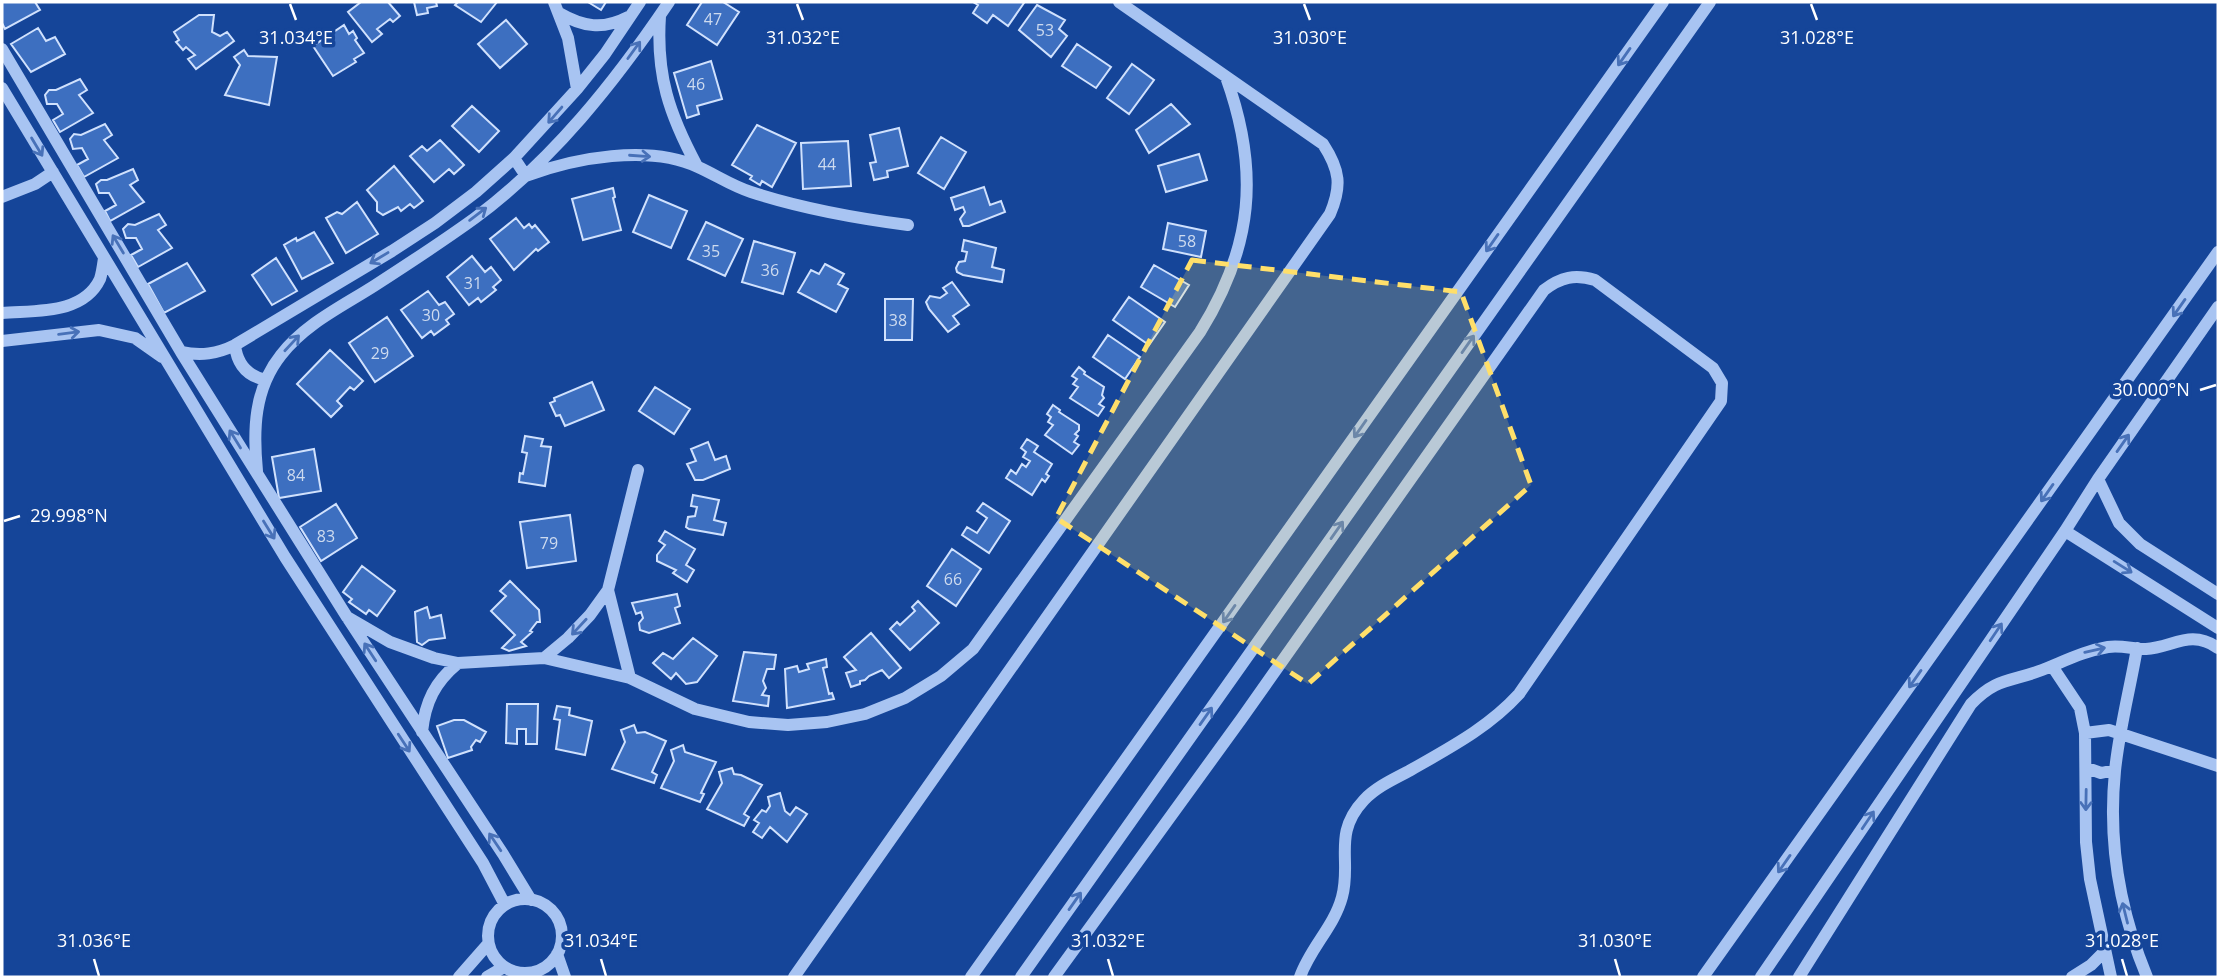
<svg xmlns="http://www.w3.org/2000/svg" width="2220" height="979" font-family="'Open Sans',sans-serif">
<rect width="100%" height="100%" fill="#154599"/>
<path fill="#3d6fc0" stroke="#d0e1fd" stroke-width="2" d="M2 2H35L40 10 5 29 2 23Z
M361 2H388L400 16 393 22 390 19 377 29 382 34 372 42 348 12Z
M414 2H436L437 6 427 8 428 13 417 15Z
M458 2H497L481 22 455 5Z
M588 2H606L601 10Z
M702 2H723L739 12 717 45 687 25Z
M973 2H1022L1024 3 1008 26 993 15 987 23 973 13 978 5Z
M1037 5 1065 20 1059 29 1067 36 1051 57 1019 30Z
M199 15H214L212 32 220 36 227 32 234 41 196 69 188 59 195 55 186 47 183 50 176 42 179 40 174 32Z
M506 20 527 44 500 68 478 44Z
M344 25 349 34 353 31 357 38 355 40 364 53 354 59 356 62 333 76 313 46Z
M38 28 46 41 55 37 65 54 31 72 11 44Z
M1077 44 1111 67 1096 88 1062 66Z
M244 50 248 56 277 57 269 105 225 95 240 65 234 57Z
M711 61 722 99 697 106 699 114 687 118 674 73Z
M1132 64 1154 80 1129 114 1107 98Z
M80 79 87 90 79 95 93 113 60 132 53 120 63 114 57 104H47L45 95 49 90H56Z
M1171 104 1190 124 1149 153 1136 130Z
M472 106 499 131 479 152 452 126Z
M105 124 112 135 104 140 118 158 84 177 77 165 88 159 82 148 73 149 70 139 74 134 81 135Z
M757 125 796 143 772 187 762 181 760 185 750 179 752 176 732 165Z
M899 128 908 166 887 171 888 177 874 180 870 163 876 162 870 135Z
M941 137 966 152 944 189 918 173Z
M440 140 464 165 454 174 449 169 434 182 410 156 422 146 427 151Z
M848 141 851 186 803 189 801 143Z
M1199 154 1207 180 1166 192 1158 166Z
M394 166 423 201 414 208 410 204 401 211 398 207 383 215 377 211V202L367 190Z
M133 169 138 180 130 185 144 202 110 221 105 211 116 205 109 193H99L96 184 101 180H107Z
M984 187 990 205 1001 201 1005 212 969 226H963L960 219 965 212 963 207 955 210 951 198Z
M613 188 615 197 613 198 621 230 583 240 572 199Z
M649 195 687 211 671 248 633 232Z
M357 202 378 234 346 253 326 218 337 212 342 214Z
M159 214 166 225 158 230 172 248 138 267 131 255 142 249 136 238H126L123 229 128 224 135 225Z
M516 218 524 228 529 224 532 228 535 225 549 242 538 251 536 249 514 270 490 239Z
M706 222 743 239 725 276 688 259Z
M1168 223 1206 231 1201 257 1163 249Z
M314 232 333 263 302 279 284 245 296 238 297 241Z
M964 240 996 248 992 267 1004 270 1002 282 963 275 957 272 956 268 959 262 965 261 967 252 962 251Z
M754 241 795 253 783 294 742 282Z
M472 256 485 272 491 267 501 280 493 287 496 290 481 302 478 298 469 305 447 277Z
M276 258 297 291 272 305 252 275Z
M187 263 205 291 164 313 148 284Z
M825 264 844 274 838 284 848 289 836 312 798 292 811 270 819 274Z
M1154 265 1189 285 1175 307 1141 287Z
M952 282 969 305 953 316 959 324 948 332 929 309 926 302 930 296 940 298 947 293 943 288Z
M428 291 439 305 445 302 454 314 446 320 449 324 434 335 431 331 422 338 401 310Z
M1129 297 1165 322 1149 345 1113 320Z
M885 299H913L912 340H885Z
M387 317 413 356 375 382 349 343Z
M1108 335 1140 357 1125 379 1093 357Z
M330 350 363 381 354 390 350 387 337 401 342 406 331 417 297 384Z
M1079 367 1085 372 1084 374 1104 387 1102 395 1104 398 1099 404 1104 407 1098 416 1070 398 1078 387 1073 384 1077 379 1072 376Z
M592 382 604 410 565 426 560 415 556 416 550 403 555 401 554 398Z
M655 387 690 409 674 434 639 411Z
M1053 405 1060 410 1059 412 1079 425V430L1075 434 1078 436 1074 442 1079 445 1072 454 1045 435 1053 425 1048 422 1051 417 1047 414Z
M525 436 543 439 541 446 551 447 545 486 519 482 520 473 523 474 527 453 522 452Z
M1027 439 1038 446 1034 452 1052 464 1046 474 1049 476 1045 482 1042 479 1032 495 1006 478 1011 470 1016 474 1022 464 1026 467 1030 461 1023 457 1026 452 1021 448Z
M708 442 715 460 726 456 730 469 703 480H695L687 464 696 461 691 449Z
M314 449 321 491 279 498 272 457Z
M693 495 719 500 714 520 726 523 723 535 689 529 686 527 688 517 695 516 697 507 691 506Z
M983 503 1010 521 989 553 962 535 967 527 977 533 987 518 977 511Z
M336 504 357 538 321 561 300 527Z
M570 515 576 561 527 568 520 522Z
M665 531 695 549 686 565 694 570 687 582 673 573 676 570 657 561V555L665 545 659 541Z
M952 549 981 569 956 606 927 586Z
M362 566 395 591 377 616 369 610 366 614 349 602 352 599 343 592Z
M510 581 539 610 540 622H537L530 631 532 632 521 642 526 646 509 651 502 648 515 635 491 611 506 596 500 591Z
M677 594 680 606 675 608 680 623 649 633 640 630 639 623 643 618 641 612 636 614 632 603Z
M918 601 939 623 910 650 890 629 897 622 900 625 915 611 912 607Z
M427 607 430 618 441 615 445 638 429 640 422 645 417 642 415 612Z
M871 633 901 668 889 678 882 670 869 676 865 680 860 681V684L851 687 846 673 856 670 844 657Z
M693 638 717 656 697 682 686 684 676 673 671 679 653 663 663 653 673 659Z
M744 652 776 655 774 669H767L763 681 766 688 762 695 769 696 768 706 733 701Z
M826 659 827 667 823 668 829 694 832 693 834 699 787 708 785 669 797 666 799 672 809 669 807 664Z
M507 704H538L537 744H526V729H517V744L506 743Z
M557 706 570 708 569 715 592 721 585 755 556 749 560 720 554 719Z
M454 720H464L486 732 480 742 476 740 471 747 472 750 448 758 437 726Z
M634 725 637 733 645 732 666 741 652 772 657 775 654 783 612 769 625 742 621 730Z
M683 745 685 752 716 762 701 793 704 794 700 802 661 788 674 761 671 750Z
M732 768 734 774 741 775 762 785 744 814 749 817 744 826 707 809 722 783 719 772Z
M780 793 785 811 790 815 796 807 807 814 787 842 770 827 762 838 753 832 759 823 754 820 762 810 766 812 770 806 768 797Z"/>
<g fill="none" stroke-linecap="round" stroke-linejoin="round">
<path stroke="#a8c4f2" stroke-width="12" d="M554 2 568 38 577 89
M559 13C583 27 603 30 628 17
M660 16C656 75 669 114 697 166
M2 49 181 352 258 475 347 617 503 854 531 900
M2 88 285 557 483 863 505 905
M514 158 526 176C574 158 649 144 698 167 716 175 732 186 751 192 803 209 854 218 908 225
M2 197 35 184 53 172
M2 313C35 310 83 315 100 279 102 273 103 265 104 258
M2 341 99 330 135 338 162 357
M235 345C237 364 247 376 266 380
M181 352C201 356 217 354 235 345L392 251 435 223 476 192 514 158 577 89 605 54 640 2
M257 471C253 430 254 389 281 355 305 324 341 307 374 286 408 264 442 242 475 218 553 160 615 82 669 2
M2098 479 2119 523 2140 544 2218 594
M2065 531 2218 628
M608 590 630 678
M347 617 390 642 434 658 458 663 544 658 630 678 695 709 749 722 788 725 827 722 865 714 905 698 941 676 973 649 1200 332C1253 247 1260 171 1226 77
M2137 648C2130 689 2119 730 2115 771 2108 841 2120 912 2147 977
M544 658 568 638 590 615 608 590 638 470
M2052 666 2080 708 2085 733 2086 842 2090 879 2111 977
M422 732C425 702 435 682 458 663
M2085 733 2109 730 2218 766
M2087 768 2101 773 2115 770
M488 936a37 37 0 1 1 74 0a37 37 0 1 1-74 0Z
M557 954 565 977
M459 977 488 944
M487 977 504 967
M794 977 1330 214C1342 186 1340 170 1323 144L1119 2
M971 977 1663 2
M1021 977 1710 2
M1054 977 1242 718 1544 290C1561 277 1575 274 1595 280L1713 368 1722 383 1721 401 1519 694C1488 728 1449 748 1409 771 1394 779 1376 787 1364 800 1332 834 1352 861 1342 897 1334 927 1310 948 1300 977
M1703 977 2218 252
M1761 977 2065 531 2098 479 2218 307
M1799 977 1971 704C1997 677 2011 682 2042 670 2065 661 2084 651 2108 647 2121 645 2133 649 2146 649 2173 647 2191 629 2218 648
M2072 977 2091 965 2105 951"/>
</g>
<defs><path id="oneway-shaft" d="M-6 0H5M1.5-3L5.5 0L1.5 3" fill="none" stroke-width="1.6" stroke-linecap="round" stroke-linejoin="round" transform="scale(1.75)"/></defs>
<g stroke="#4871b8">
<use href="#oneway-shaft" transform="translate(634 50) rotate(-54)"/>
<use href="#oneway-shaft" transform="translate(1624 57) rotate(125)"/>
<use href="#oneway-shaft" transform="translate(555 115) rotate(131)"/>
<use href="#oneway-shaft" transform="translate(37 147) rotate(59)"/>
<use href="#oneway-shaft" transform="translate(640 156) rotate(4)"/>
<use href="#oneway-shaft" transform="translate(478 214) rotate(-37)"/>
<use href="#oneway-shaft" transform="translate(1492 243) rotate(125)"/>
<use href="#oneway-shaft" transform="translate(118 244) rotate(-121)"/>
<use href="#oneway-shaft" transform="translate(379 258) rotate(149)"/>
<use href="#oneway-shaft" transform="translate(2179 308) rotate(125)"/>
<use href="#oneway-shaft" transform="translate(69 333) rotate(-7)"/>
<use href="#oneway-shaft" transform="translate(292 343) rotate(-47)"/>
<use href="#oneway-shaft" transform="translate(1468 344) rotate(-55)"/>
<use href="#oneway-shaft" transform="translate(1360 429) rotate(125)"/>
<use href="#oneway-shaft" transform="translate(235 439) rotate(-122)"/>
<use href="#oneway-shaft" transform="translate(2123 443) rotate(-55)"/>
<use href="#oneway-shaft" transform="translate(2047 493) rotate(125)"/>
<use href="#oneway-shaft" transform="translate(269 530) rotate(58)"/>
<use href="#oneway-shaft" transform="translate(1337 530) rotate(-55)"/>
<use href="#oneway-shaft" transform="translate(2123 567) rotate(32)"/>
<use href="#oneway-shaft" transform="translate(1229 614) rotate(125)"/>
<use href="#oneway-shaft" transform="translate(579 627) rotate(133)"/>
<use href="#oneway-shaft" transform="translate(1996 632) rotate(-56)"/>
<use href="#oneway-shaft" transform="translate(2095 650) rotate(-13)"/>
<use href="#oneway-shaft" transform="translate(370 652) rotate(-123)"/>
<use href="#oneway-shaft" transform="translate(1915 679) rotate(125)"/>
<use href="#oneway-shaft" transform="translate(1206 716) rotate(-55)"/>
<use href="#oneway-shaft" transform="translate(404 743) rotate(57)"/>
<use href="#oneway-shaft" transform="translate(2086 800) rotate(91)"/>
<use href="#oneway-shaft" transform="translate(1868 820) rotate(-56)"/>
<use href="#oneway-shaft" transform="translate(495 842) rotate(-124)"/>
<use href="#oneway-shaft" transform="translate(1784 864) rotate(125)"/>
<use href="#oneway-shaft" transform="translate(1075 901) rotate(-55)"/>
<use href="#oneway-shaft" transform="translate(2125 913) rotate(-104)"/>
</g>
<path fill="#ffdf6a" fill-opacity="0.2" stroke="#ffdf6a" stroke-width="5" stroke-dasharray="14 9" stroke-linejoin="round" d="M1192 260 1461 292 1531 485 1308 684 1056 518Z"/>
<path fill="none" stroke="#fff" stroke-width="2.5" d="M290 4 296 20M797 4 803 20M1304 4 1310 20M1811 4 1817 20M2200 390 2216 385M4 521 20 516M94 959 99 976M601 959 606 976M1108 959 1113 976M1615 959 1620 976M2122 959 2127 976"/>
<g text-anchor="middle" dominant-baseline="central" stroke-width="7" stroke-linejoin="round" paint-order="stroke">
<g font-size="16" fill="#cedbef">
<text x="713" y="19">47</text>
<text x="1045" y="30">53</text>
<text x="696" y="84">46</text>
<text x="827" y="164">44</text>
<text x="1187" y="241">58</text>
<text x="711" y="251">35</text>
<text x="770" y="270">36</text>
<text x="473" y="283">31</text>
<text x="431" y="315">30</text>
<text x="898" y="320">38</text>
<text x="380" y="353">29</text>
<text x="296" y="475">84</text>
<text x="326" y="536">83</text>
<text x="549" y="543">79</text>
<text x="953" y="579">66</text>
</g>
</g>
<g font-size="18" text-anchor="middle" fill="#fff" stroke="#154599" stroke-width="7" stroke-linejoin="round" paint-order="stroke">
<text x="296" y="44">31.034°E</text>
<text x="803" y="44">31.032°E</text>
<text x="1310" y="44">31.030°E</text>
<text x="1817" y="44">31.028°E</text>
<text x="2151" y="396">30.000°N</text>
<text x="69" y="522">29.998°N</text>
<text x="601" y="947">31.034°E</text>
<text x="1108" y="947">31.032°E</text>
<text x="1615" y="947">31.030°E</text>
<text x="2122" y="947">31.028°E</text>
<text x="94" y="947">31.036°E</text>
</g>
<rect width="2220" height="979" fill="none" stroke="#ffffff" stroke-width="7"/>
</svg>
